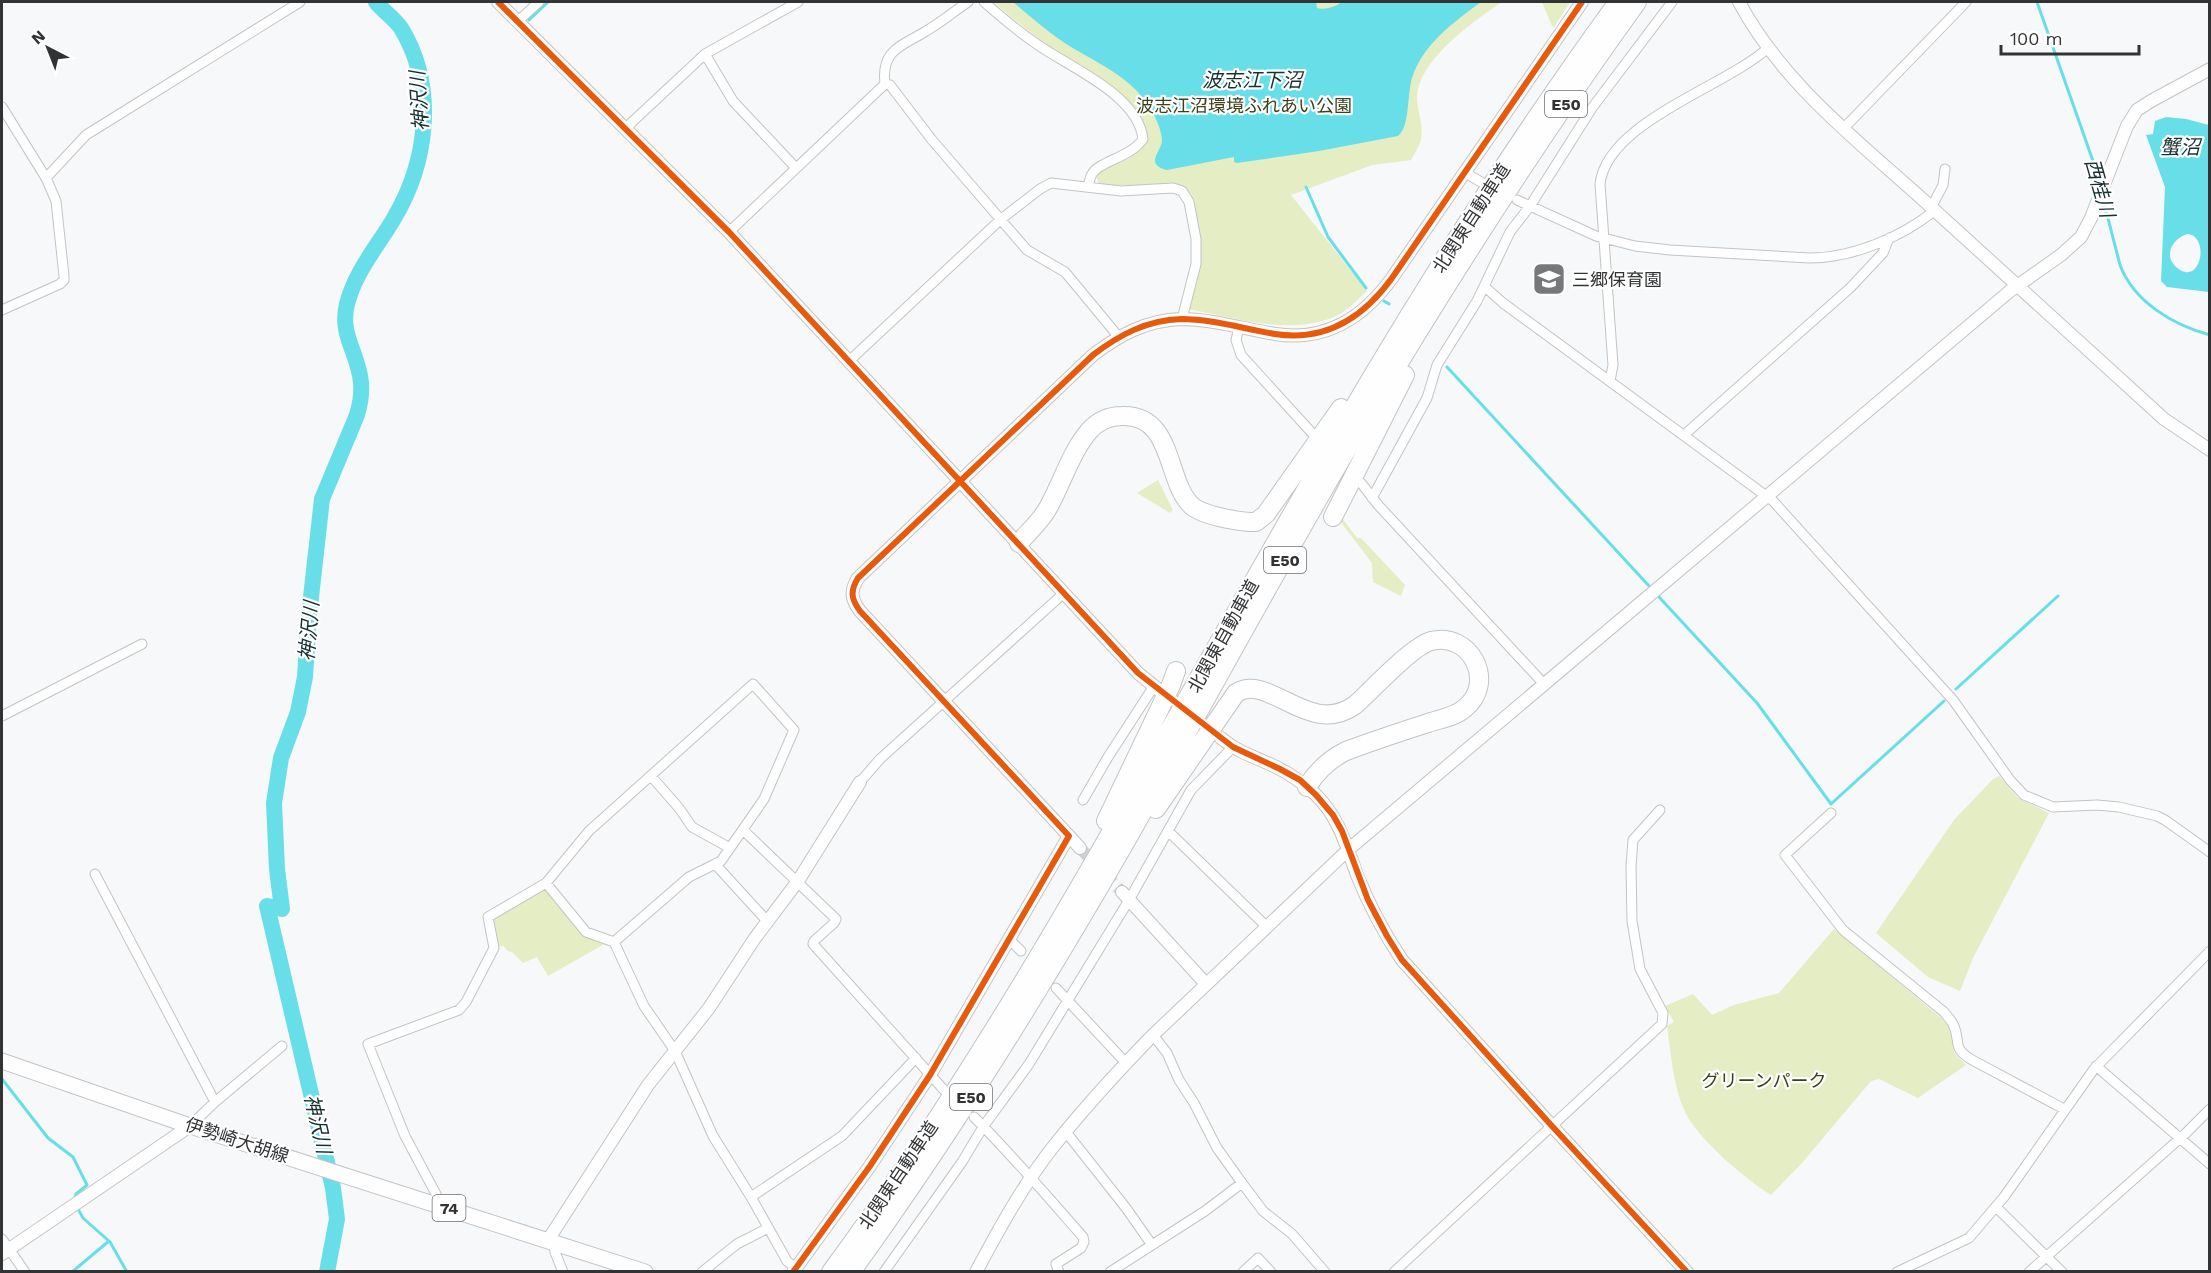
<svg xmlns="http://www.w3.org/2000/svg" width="2211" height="1273" font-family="'Work Sans','Noto Sans JP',sans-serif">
<rect width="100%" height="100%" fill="#f6f8fa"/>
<path fill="#e4edc4" d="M993 2H1502C1474 21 1419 59 1417 97 1417 110 1424 126 1421 139 1420 145 1414 154 1411 160L1372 165 1291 195 1367 291C1357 300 1346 312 1334 317 1288 336 1234 317 1187 309L1201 258 1198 227 1191 194 1185 188 1176 184 1130 186 1099 184 1096 176 1099 172 1130 158 1147 139C1144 121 1134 107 1121 94L1040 40Z
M1542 2H1570L1554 27 1552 26Z
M1158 480 1173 510 1170 513 1137 493Z
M1342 518 1357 538H1361L1405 585 1401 596 1373 582 1372 563 1340 521Z
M1999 776 2018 798 2049 813 1973 958 1960 991 1928 977 1876 933 1954 820 1993 779Z
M546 887 586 936 608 942 548 976 537 957 523 963 512 952 508 951 503 946H498L491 918Z
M1834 929 1940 1017 1950 1027 1954 1053 1966 1065 1918 1098 1879 1079 1871 1081 1802 1163 1771 1195C1745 1179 1698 1139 1685 1112 1673 1086 1671 1054 1667 1026L1674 1022 1665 1006 1693 994 1712 1015 1734 1005 1779 993Z"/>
<path fill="#68dfe8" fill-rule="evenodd" d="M1013 2H1316L1317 8C1324 10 1337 7 1341 2H1481C1454 22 1423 44 1412 78 1407 94 1410 127 1398 136L1319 151 1237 163 1234 162V157L1167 170C1144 164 1161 152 1162 141 1162 127 1151 108 1143 98 1125 75 1096 62 1071 47 1050 34 1031 17 1013 2Z
M2166 117 2186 119 2209 125V292L2167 287 2161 281 2165 187 2146 135 2153 134 2155 121ZM2188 234C2211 237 2200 290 2175 266 2163 254 2174 237 2188 234Z"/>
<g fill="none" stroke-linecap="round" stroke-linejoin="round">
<path stroke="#68dfe8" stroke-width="3" d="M2037 2 2093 161 2099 184
M529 20 548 2
M1306 187 1328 237 1366 288
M2103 199 2120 265C2134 302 2173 325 2210 335
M1384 301 1389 304
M1447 367 1650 587
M1659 597 1757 703 1831 804 1944 701
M1956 689 2058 596
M2 1079 48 1138 73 1157 87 1185 76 1194 74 1201
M77 1207 83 1218 110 1242 127 1272
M72 1272 109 1241"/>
<path stroke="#68dfe8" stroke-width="16" d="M327 1272 337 1219 333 1188 267 906 282 909 277 869 274 803 281 758 298 712 305 677 309 615 322 499 357 415C360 405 362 394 361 383 359 354 339 335 347 304 355 272 377 247 393 220 428 162 437 87 401 28 394 18 383 11 376 2"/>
<path stroke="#cfd1d3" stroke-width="12" stroke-dasharray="12 6" stroke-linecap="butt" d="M1080 848 1122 892"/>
<g stroke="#c2c4c6" stroke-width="11">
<path id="minor" d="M984 2C1001 17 1019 32 1038 45 1071 68 1138 95 1143 139 1130 158 1099 161 1092 174 1090 177 1089 183 1088 187
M518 21 539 2
M705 54 733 101 796 168
M885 84C881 49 901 47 926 31 941 23 954 11 968 2
M2 107 46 178 56 201 64 276V280L60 284 2 310
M1843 129 1966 2
M627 131 631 123 705 54 798 2
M1464 172 1481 182
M46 178 86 135 300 2
M1517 200 1596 236 1635 246 1670 250 1810 258C1852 258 1902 237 1934 211
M1931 208 1943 185 1945 169
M729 232 885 84 890 85 932 140 1027 250 1065 272 1118 336
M1485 287 1503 303 1773 501 1953 700 2010 780 2024 795 2053 807 2097 805 2119 807 2157 816 2165 820 2210 852
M1239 327 1236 340 1241 355 1312 433
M848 362 1000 220 1040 189 1051 183 1121 191 1173 188 1182 191 1189 202 1196 239V264L1182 319
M1610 381 1613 365 1600 184C1607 122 1725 87 1768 48
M1684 435 1850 288 1883 253 1889 238
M1361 483 1379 506 1544 684
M1372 498 1427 398 1437 365 1477 301 1510 232 1530 206 1592 108 1672 2
M2 716 142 644
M651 776 679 808 692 827 730 848
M860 782 880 759 1064 593
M1083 800 1108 757 1154 686
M1831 813 1785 855 1843 930 1944 1012C1947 1016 1951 1020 1953 1024 1962 1042 1950 1048 1974 1061L2064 1109
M743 830 836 919 834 923 814 941 813 944 944 1090
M1168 831 1267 927
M715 864 767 921
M95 874 215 1102
M546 883 586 932 614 942 644 1006 675 1051 713 1136 751 1197 787 1261 796 1268
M1010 940 1021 951
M1056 988 1126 1063
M1153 1035 1167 1053 1179 1080 1194 1103 1217 1148 1242 1183 1263 1211 1292 1234 1325 1272
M2096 1066 2210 1164
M974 1117C1012 1155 1047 1196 1083 1237L1084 1242 1081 1248 1056 1264 1059 1272
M190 1126 215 1102 282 1046
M1066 1132 1126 1208 1152 1245
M751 1197 842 1136 916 1058
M438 1205 436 1194 405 1136 368 1044 459 1010 466 1002 494 948 488 917 546 883 589 831 753 684 794 730 764 799 721 861 689 877 614 942
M1996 1207 2062 1272
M2 1239 25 1272
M554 1242 555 1252 563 1272
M702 1272 737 1244 768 1228
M884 1272 962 1162 983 1127 1029 1064 1129 900 1191 790 1233 747
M1110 1272 1205 1211 1242 1183
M1243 1272 1258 1258 1271 1272
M1394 1272 1662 1024 1663 1013 1640 969 1632 921 1631 866 1633 840 1660 810
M1897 1272 1969 1238 2004 1197 2094 1069 2210 951
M2029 1272 2185 1134 2210 1109"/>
</g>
<g stroke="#c2c4c6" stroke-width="14">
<path id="tertiary" d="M498 2 729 232 1138 673 1159 690
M1739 2C1784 86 1861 143 1931 207 2008 278 2086 348 2164 419L2210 450
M1221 738C1237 752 1255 757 1274 766 1289 773 1303 783 1315 794 1339 817 1346 845 1357 875 1369 905 1384 933 1402 960L1551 1125 1687 1272
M1069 836 1080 848
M1122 892 1206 984
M548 1240 648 1085 709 1008 755 938 798 881 860 782
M2 1254 190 1126
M793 1272 870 1166 930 1075 1069 836 860 611C851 599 850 591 858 578L1093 355C1119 335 1147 320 1181 319 1212 319 1244 329 1275 334 1326 342 1363 318 1392 278L1582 2
M976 1272C999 1229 1023 1185 1053 1147 1084 1108 1118 1071 1153 1035L1349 849 2010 291 2061 255 2081 237 2091 218 2127 126 2137 110 2151 101 2210 69"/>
</g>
<g stroke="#c2c4c6" stroke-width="17">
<path id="primary" d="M2 1061 190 1126 645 1272"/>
</g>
<g stroke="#c2c4c6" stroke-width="20">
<path id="motorway" d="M1333 517 1405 375
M1019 543C1029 531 1041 521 1048 508 1062 483 1071 452 1089 431 1098 421 1109 416 1122 416 1173 414 1166 479 1190 504 1199 515 1236 521 1250 522H1256L1266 514 1341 408
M1156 809 1236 693C1269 672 1309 738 1355 705 1372 690 1411 647 1431 641 1470 631 1497 682 1465 708 1455 717 1440 719 1428 723 1400 732 1373 741 1346 751 1330 759 1316 772 1307 787
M1106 821 1171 685 1176 671
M831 1272C1010 1029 1149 762 1299 502 1397 330 1502 161 1618 2
M851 1272C951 1134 1041 989 1126 841 1204 704 1278 565 1359 429 1446 283 1538 139 1637 2"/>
</g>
<use href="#minor" stroke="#fefefe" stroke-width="9"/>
<use href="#tertiary" stroke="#fefefe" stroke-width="12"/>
<use href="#primary" stroke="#fefefe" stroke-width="15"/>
<use href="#motorway" stroke="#fefefe" stroke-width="18"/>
<g stroke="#fff" stroke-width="10">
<path id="cycleway" d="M498 2 729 232 1138 673 1233 747 1280 769 1300 780 1316 795 1333 815 1342 831 1368 900 1387 936 1402 960 1551 1125 1687 1272
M793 1272 870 1166 930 1075 1069 836 860 611C851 599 850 591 858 578L1093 355C1119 335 1147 320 1181 319 1212 319 1244 329 1275 334 1326 342 1363 318 1392 278L1582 2"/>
</g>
<use href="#cycleway" stroke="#e8590c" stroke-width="6"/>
</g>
<defs>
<g id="school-square" transform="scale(1.725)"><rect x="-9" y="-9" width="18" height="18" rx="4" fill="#77787a" stroke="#fff"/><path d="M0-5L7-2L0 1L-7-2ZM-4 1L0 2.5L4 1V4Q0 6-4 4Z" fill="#fff"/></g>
</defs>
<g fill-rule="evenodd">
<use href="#school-square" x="1549" y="279"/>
</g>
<g text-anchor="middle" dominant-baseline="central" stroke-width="4.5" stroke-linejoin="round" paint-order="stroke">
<g fill="#fff" stroke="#707072" stroke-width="1.5">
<rect x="1545" y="91" width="42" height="26" rx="4.5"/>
<rect x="1264" y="547" width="42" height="26" rx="4.5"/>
<rect x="950" y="1084" width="42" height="26" rx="4.5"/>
<rect x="432.5" y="1195" width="33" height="26" rx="4.5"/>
</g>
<g font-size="16" font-weight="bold" fill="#323335">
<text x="1566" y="104">E50</text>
<text x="1285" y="560">E50</text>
<text x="971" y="1097">E50</text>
<text x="449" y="1208">74</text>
</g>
<g font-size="18" fill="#3a4117" stroke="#fff">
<text x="1244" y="105">波志江沼環境ふれあい公園</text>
<text x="1764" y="1080">グリーンパーク</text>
</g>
<g font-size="18" fill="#323335" stroke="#fff">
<text transform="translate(1471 218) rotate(-57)">北関東自動車道</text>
<text transform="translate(1223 636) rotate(-61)">北関東自動車道</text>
<text transform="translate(237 1140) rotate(18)">伊勢崎大胡線</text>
<text transform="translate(898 1175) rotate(-56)">北関東自動車道</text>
</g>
<g font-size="18" fill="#323335" stroke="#fff" text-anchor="start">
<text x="1572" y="279">三郷保育園</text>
</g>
<g font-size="20" font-style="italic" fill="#173032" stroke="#fff">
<text x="1252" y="80">波志江下沼</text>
<text transform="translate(419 101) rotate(-94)">神沢川</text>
<text x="2180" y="147">蟹沼</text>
<text transform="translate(2100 188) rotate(74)">西桂川</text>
<text transform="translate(309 631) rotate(-85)">神沢川</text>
<text transform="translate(318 1124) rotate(77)">神沢川</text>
</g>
</g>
<rect width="2211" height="1273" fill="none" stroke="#323335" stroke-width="6"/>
<g transform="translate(48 48) rotate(318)" stroke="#ffffff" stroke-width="4.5" paint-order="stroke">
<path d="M0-4.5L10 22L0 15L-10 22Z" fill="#323335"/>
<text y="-9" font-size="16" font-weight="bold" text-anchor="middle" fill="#323335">N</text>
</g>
<path d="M2001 45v9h138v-9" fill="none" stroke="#323335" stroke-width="3"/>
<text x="2010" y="45" font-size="18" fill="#323335" stroke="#ffffff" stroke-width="4.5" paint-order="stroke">100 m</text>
</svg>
